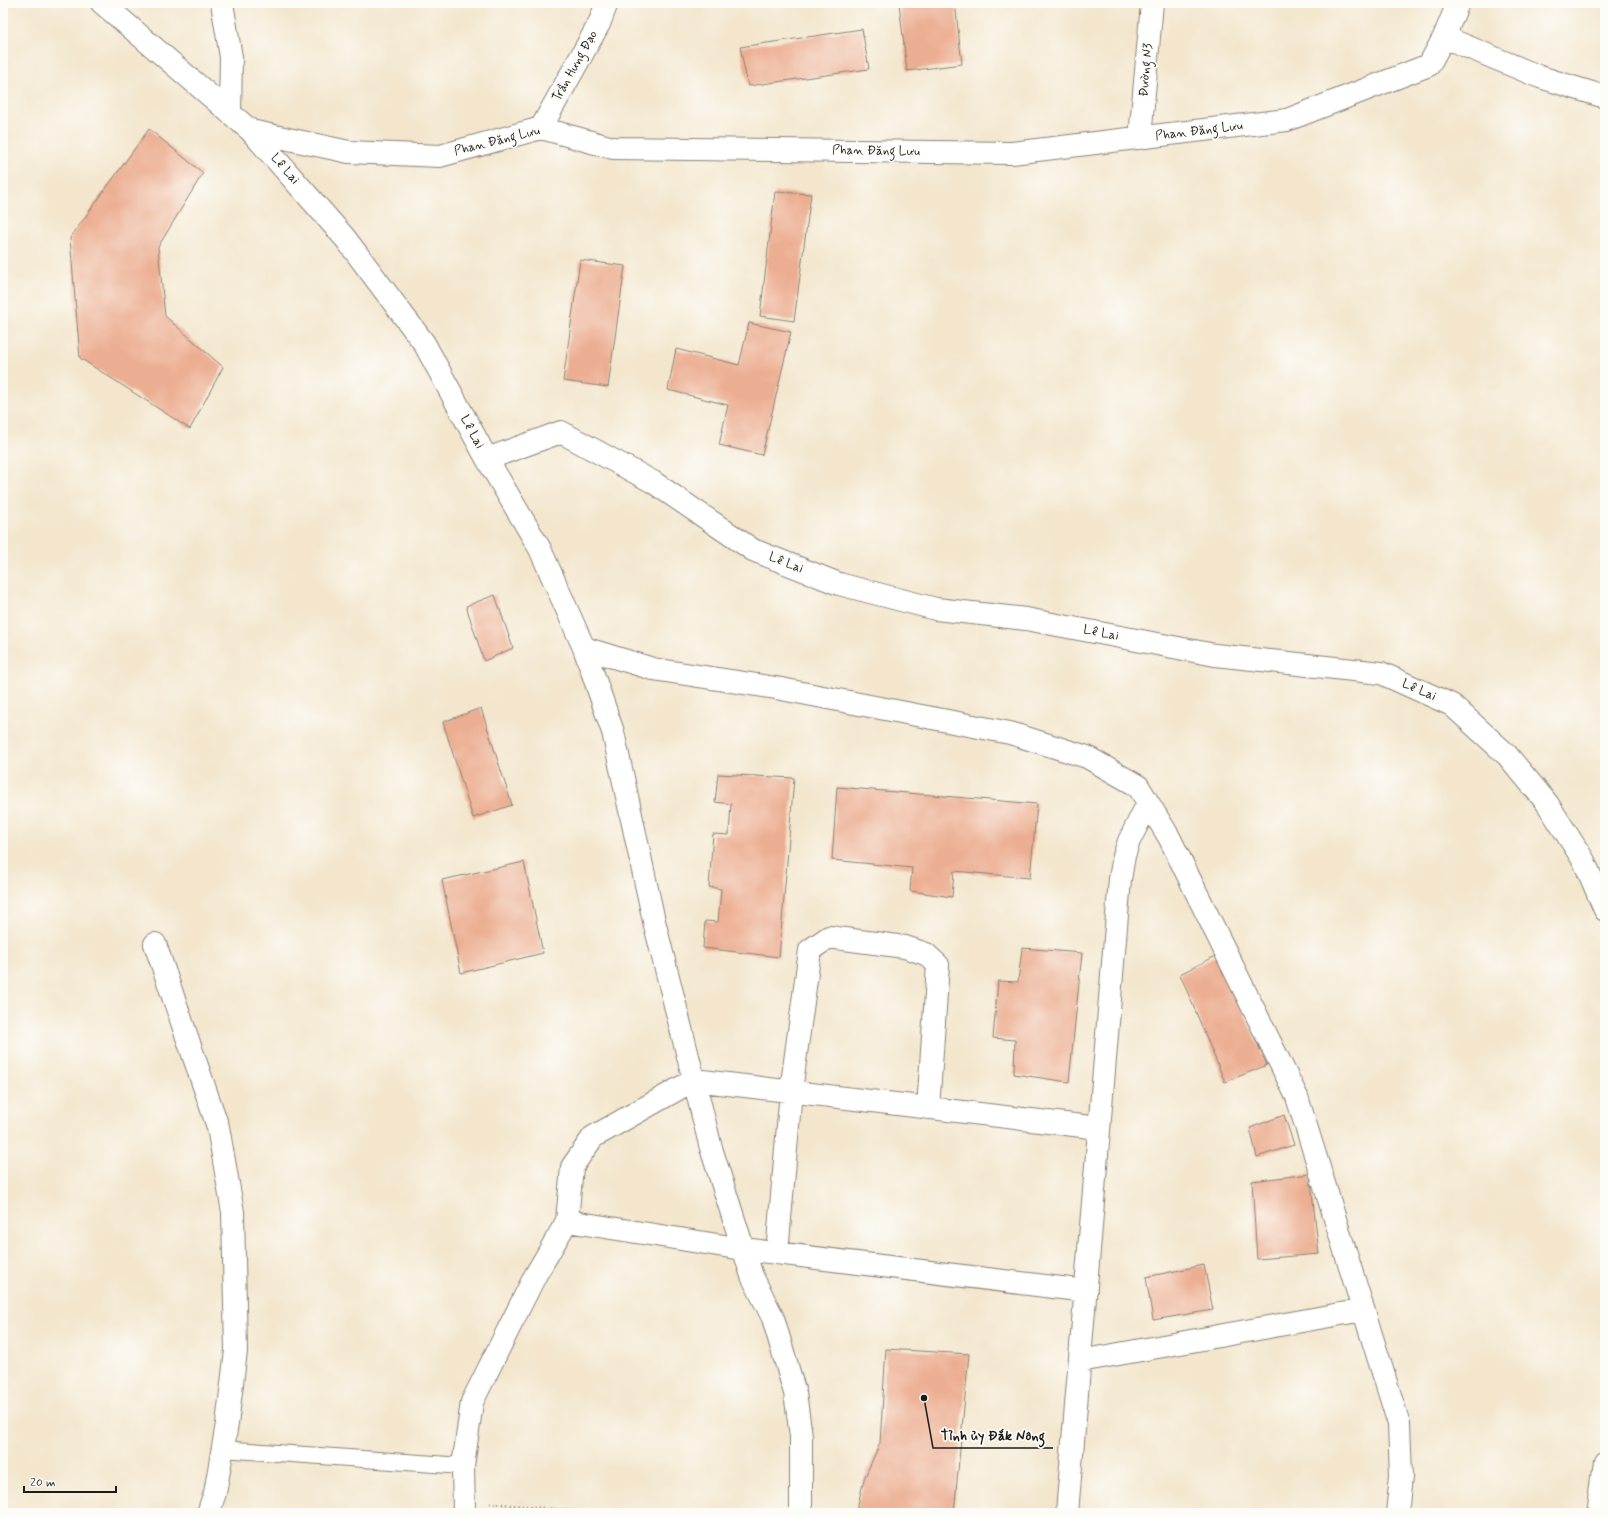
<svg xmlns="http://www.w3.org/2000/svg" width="1608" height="1516" font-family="Mynerve,sans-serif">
<rect width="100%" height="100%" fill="#fdfcf7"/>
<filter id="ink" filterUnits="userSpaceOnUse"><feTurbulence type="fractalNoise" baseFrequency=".025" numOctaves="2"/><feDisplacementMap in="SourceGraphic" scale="8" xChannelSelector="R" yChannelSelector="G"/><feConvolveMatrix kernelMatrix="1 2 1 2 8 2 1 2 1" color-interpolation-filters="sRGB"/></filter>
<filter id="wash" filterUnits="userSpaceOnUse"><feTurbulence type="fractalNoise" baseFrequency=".012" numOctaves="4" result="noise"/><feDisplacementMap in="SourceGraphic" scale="16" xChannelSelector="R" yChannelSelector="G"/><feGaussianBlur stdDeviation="0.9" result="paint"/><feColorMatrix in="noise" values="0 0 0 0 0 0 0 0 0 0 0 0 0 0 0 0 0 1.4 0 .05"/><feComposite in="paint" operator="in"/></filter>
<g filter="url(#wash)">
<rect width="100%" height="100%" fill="#f3e6cd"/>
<g id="blocks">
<path fill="#ecae92" d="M899 3H955L962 64 907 71Z
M862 29 869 69 748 86 740 47Z
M149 129 203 173 158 247 165 316 223 367 190 429 80 358 70 238Z
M775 192 811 194 794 321 760 316Z
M580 260 625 266 608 387 563 381Z
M749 323 791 332 762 455 719 445 728 405 668 390 676 349 739 365Z
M495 595 513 648 484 661 466 606Z
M481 708 512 805 473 818 443 722Z
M718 774 794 778 779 957 703 948 705 921 718 922 721 889 709 887 713 834 729 835 731 804 715 802Z
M837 787 1037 804 1030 878 954 871 952 897 910 891 912 868 832 860Z
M524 862 543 953 461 973 442 880Z
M1022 948 1082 953 1069 1082 1014 1074 1015 1040 993 1038 998 981 1018 982Z
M1218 955 1267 1065 1225 1082 1180 974Z
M1284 1115 1294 1145 1257 1157 1250 1128Z
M1310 1174 1319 1254 1257 1259 1252 1181Z
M1204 1265 1213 1310 1153 1320 1146 1277Z
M886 1349 969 1354 954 1513H856L864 1479 880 1443Z"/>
</g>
</g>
<g filter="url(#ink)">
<use href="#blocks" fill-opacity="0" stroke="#888174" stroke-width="1"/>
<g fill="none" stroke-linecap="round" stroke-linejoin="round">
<g stroke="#888174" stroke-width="18">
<path id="service" d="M222 1449 463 1466"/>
</g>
<g stroke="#888174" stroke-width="24">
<path id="minor" d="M102 3 251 131 345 238 424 343 487 459 561 432 653 482 753 550 839 584 936 609 1026 619 1215 655 1381 673 1452 705 1507 755 1547 803 1584 861 1605 910
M222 3 231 57 230 112
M1444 37 1540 77 1605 97
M541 128 599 24 607 3
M251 131 349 152 440 156 541 128 613 148 1012 153 1287 120 1429 65 1444 37 1458 3
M1140 138 1152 3
M487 459 540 549 584 648 613 732 654 921 711 1148 752 1276 773 1318 795 1393 801 1436V1513
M584 648 653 669 776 688 1010 733 1087 757 1138 786 1169 837 1297 1097 1399 1424 1401 1477 1397 1513
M155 944 218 1127 233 1212 236 1351 227 1424 215 1493 208 1513
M567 1221 743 1249 1086 1291
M777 1253 791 1091 810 950 829 937 905 947 926 954 938 965 928 1108
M1080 1361 1363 1310
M464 1513 463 1466 472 1402 535 1276 567 1221 572 1167 593 1137 694 1080 1099 1128
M1067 1513 1120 879 1124 856 1129 841 1148 803
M1598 1513 1605 1462"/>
</g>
<path stroke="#888174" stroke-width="2.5" stroke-dasharray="1 3" stroke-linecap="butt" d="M490 1503 600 1513"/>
<use href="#service" stroke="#fff" stroke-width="16"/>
<use href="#minor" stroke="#fff" stroke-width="22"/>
</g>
</g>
<g text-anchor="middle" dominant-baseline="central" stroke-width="3.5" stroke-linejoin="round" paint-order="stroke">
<g font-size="13" fill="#1c1c1c" stroke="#fdfcf7">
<text transform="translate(575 66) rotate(-61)">Trần Hưng Đạo</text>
<text transform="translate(1146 70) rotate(-85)">Đường N3</text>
<text transform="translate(1199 131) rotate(-7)">Phan Đăng Lưu</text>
<text transform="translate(497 141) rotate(-14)">Phan Đăng Lưu</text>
<text transform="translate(876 151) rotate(1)">Phan Đăng Lưu</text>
<text transform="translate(285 169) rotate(49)">Lê Lai</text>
<text transform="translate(472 432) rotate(62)">Lê Lai</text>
<text transform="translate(786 563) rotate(22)">Lê Lai</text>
<text transform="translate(1101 633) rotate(11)">Lê Lai</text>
<text transform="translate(1419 690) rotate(24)">Lê Lai</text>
</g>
</g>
<path fill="none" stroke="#1c1c1c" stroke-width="1.5" d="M924 1398L933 1448H1053"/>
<circle fill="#1c1c1c" stroke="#fdfcf7" stroke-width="1.5" cx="924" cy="1398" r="4"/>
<g font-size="14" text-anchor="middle" font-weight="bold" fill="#1c1c1c" stroke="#fdfcf7" stroke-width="3.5" stroke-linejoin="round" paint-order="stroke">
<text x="993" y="1440">Tỉnh ủy Đắk Nông</text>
</g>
<rect width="1608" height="1516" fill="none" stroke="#fdfcf7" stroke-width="16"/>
<path d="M24 1486v6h92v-6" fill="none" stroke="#1c1c1c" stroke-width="2"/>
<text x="30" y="1486" font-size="12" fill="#1c1c1c" stroke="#fdfcf7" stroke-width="3" paint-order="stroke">20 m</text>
</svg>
